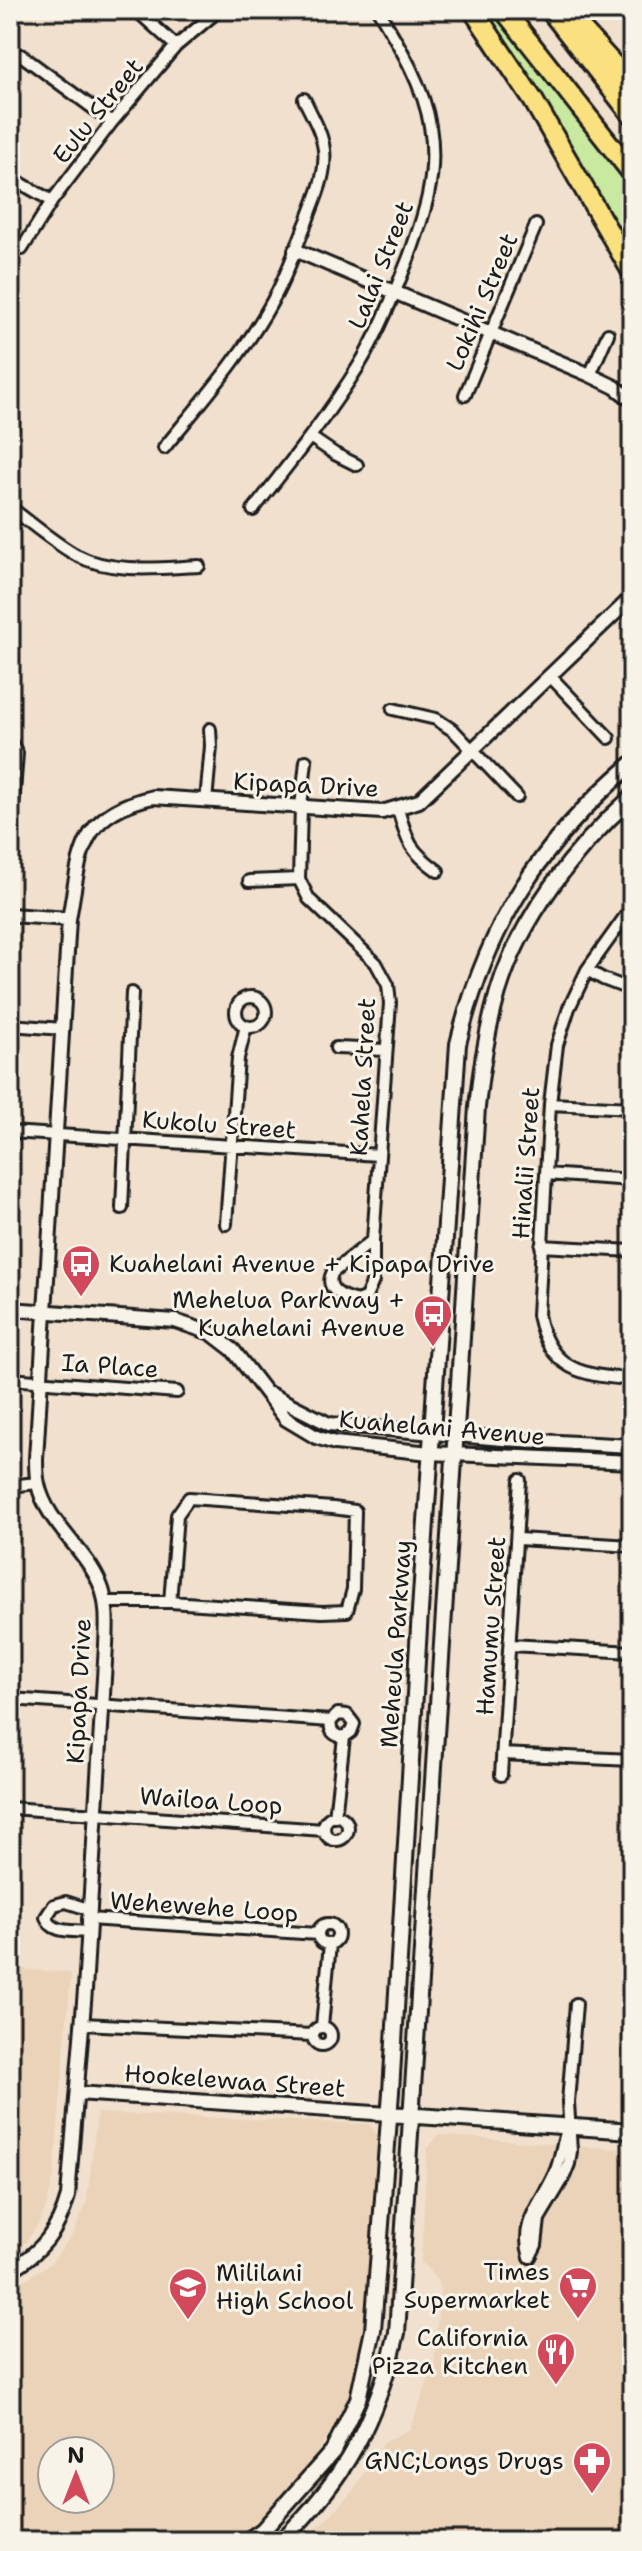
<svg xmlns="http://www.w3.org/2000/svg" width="642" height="2551" font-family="'Shantell Sans',sans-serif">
<rect width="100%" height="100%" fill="#f0e0cd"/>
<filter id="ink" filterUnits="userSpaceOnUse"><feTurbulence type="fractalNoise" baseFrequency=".0125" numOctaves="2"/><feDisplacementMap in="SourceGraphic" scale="16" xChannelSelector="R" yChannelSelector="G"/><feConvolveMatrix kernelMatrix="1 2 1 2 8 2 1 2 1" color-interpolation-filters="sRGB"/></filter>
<g filter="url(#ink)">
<path fill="#ebd3ba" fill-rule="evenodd" d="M10 1968 71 1973 54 2174 46 2208 38 2224 26 2242 10 2251Z
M97 2113 369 2124 380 2139 372 2276 362 2352 346 2402 336 2424 312 2461 269 2510 247 2530 230 2541H10V2289L51 2263 74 2232 87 2201ZM52 2451H100V2499H52Z
M439 2135 632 2150V2541H306L352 2492 384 2442 410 2429 434 2365 440 2289 437 2280 421 2262 427 2149Z"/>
<path fill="#c9e8a0" stroke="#72825e" stroke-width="2" d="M478 10H494L632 187V263Z"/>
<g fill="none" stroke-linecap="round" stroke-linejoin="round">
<g stroke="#1c1c1c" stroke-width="16">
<path id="minor" d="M136 10 176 46
M21 55 112 122
M10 177 52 201
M22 249 52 201 112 122 176 46 219 10
M590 375 608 334
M10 386 13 419 10 439
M465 395 536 225
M310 437 335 454 357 465
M164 448C202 401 244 354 273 300 287 276 296 247 307 221 315 199 327 175 324 150 322 132 312 116 304 99
M10 507C31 523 53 542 76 555 112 574 160 568 199 566
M253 510C289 464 327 417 358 367 379 333 394 294 409 257 425 213 438 174 430 126 424 86 399 45 378 10
M551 677 609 738
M393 709 436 719 454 731 517 797
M10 741 17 753 10 846
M306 761 301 807 299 879 309 899 376 963 388 985 390 1003 373 1240V1281L366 1297 358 1301C343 1298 323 1289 333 1272L373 1240
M206 801 211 746 210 729
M398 809C408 843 409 850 438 871
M249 881 299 879
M632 907 587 970 569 1008 557 1045 550 1104 538 1315C549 1370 582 1376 632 1379
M587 970 603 979 632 990
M236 1012a15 15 0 1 1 30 0a15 15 0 1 1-30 0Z
M10 1025 63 1029
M336 1048 386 1050
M550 1104 632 1108
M10 1132 379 1155
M546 1174 632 1180
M122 1208 132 993
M226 1224 238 1058 246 1026
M541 1246 632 1251
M10 1379 177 1392
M10 1486 37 1483
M189 1498 333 1508 355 1511 353 1589 347 1611 322 1612 170 1602 177 1515Z
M518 1539 632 1546
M105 1602H170
M511 1645 632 1652
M10 1699 331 1721
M502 1754 632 1760
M501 1775 520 1480
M10 1808 324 1830
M324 1828a12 12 0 1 1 24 0a12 12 0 1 1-24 0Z
M335 1817 344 1737 351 1732 354 1724 347 1715 338 1714 331 1721C329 1731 334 1736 344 1737
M88 1919 318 1934
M318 1934a10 10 0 1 1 20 0a10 10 0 1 1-20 0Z
M87 1932C72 1930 52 1934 46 1917L54 1905 66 1902 88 1909
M82 2024 312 2035
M322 2026 330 1944
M313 2036a9 9 0 1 1 18 0a9 9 0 1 1-18 0Z
M530 2257 536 2245 539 2219 563 2179 569 2164 571 2151 568 2102 576 2004
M530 2257C518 2221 544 2201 556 2170 561 2157 562 2142 568 2128"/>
</g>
<g stroke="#1c1c1c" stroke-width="18">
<path id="tertiary" d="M295 250 590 375 615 387 632 400
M10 915 69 919
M10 1309 175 1321 211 1333 233 1350 286 1419 316 1437 335 1443 430 1453 632 1462
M270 1394 329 1424 503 1439 632 1446
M77 2093 389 2114
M10 2271C42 2251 58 2232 68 2196L85 1990 106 1645C107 1625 108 1602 100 1584 85 1548 46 1523 38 1484 36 1476 36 1467 36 1459L69 919C81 854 77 814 153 797L382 812 419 801 632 597"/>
</g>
<g stroke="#1c1c1c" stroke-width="20">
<path id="secondary" d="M389 2114 632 2131
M247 2541 263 2530 333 2451 358 2399 373 2330 391 2092 420 1611 458 1044C486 927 541 841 632 764
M281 2541C346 2478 376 2420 397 2333L477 1107C481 1068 487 1030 498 992 520 918 575 848 632 797"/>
</g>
<g stroke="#1c1c1c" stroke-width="24">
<path id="motorway" d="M473 10 533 100 632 272
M504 10 632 173
M550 10 632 115
M564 10 632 85"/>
</g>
<use href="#minor" stroke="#f7f3e8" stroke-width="10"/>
<use href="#tertiary" stroke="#f7f3e8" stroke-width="12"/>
<use href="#secondary" stroke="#f7f3e8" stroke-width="14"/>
<use href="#motorway" stroke="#fbe080" stroke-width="18"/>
</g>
</g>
<defs>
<g id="bus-pin" transform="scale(2)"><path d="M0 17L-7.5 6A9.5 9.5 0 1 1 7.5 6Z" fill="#d1495b" stroke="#f7f3e8"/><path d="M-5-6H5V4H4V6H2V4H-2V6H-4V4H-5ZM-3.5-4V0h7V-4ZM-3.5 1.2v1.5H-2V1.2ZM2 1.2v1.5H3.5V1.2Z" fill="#fff"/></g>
<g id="supermarket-pin" transform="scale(2)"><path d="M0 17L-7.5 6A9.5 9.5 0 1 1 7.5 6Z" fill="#d1495b" stroke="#f7f3e8"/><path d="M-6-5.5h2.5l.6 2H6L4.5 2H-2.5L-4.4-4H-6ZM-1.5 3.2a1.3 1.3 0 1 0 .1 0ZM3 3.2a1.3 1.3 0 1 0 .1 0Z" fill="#fff"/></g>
<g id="school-pin" transform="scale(2)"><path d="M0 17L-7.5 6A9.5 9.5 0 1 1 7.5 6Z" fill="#d1495b" stroke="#f7f3e8"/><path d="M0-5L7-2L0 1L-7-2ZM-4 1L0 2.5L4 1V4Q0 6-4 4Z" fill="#fff"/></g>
<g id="restaurant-pin" transform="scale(2)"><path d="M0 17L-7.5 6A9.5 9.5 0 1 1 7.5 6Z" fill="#d1495b" stroke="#f7f3e8"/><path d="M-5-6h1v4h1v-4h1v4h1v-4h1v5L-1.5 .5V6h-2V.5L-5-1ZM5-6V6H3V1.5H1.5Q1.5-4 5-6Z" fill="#fff"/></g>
<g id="pharmacy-pin" transform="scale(2)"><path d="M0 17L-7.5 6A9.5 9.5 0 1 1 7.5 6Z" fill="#d1495b" stroke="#f7f3e8"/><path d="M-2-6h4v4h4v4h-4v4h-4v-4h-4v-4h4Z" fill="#fff"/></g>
</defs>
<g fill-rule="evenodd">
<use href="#bus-pin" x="81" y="1264"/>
<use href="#bus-pin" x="433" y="1314"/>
<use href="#supermarket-pin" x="578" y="2286"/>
<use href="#school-pin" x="188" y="2287"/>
<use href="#restaurant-pin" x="556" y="2352"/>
<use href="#pharmacy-pin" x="592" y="2461"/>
</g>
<g text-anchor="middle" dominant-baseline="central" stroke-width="6" stroke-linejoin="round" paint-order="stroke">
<g font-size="24" fill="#1c1c1c" stroke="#f7f3e8">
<text transform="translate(98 111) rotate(-51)">Eulu Street</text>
<text transform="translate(381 265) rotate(-68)">Lalai Street</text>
<text transform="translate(482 302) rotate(-67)">Lokihi Street</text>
<text transform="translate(306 785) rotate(3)">Kipapa Drive</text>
<text transform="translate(363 1077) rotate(-87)">Kahela Street</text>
<text transform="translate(219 1125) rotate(4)">Kukolu Street</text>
<text transform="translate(526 1163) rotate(-86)">Hinalii Street</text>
<text transform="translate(110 1366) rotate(4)">Ia Place</text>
<text transform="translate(442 1428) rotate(5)">Kuahelani Avenue</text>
<text transform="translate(491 1626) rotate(-86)">Hamumu Street</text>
<text transform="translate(396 1644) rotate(-86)">Meheula Parkway</text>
<text transform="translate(79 1691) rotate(-87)">Kipapa Drive</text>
<text transform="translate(211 1801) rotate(4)">Wailoa Loop</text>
<text transform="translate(204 1907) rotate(4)">Wehewehe Loop</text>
<text transform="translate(235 2081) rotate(4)">Hookelewaa Street</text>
</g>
<g font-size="24" fill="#1c1c1c" stroke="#f7f3e8" text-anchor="end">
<text x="109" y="1264" text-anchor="start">Kuahelani Avenue + Kipapa Drive</text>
<text x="405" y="1300">Mehelua Parkway +<tspan x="405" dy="28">Kuahelani Avenue</tspan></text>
<text x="550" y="2272">Times<tspan x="550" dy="28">Supermarket</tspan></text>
<text x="216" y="2273" text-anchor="start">Mililani<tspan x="216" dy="28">High School</tspan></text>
<text x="528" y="2338">California<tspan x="528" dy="28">Pizza Kitchen</tspan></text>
<text x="564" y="2461">GNC;Longs Drugs</text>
</g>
</g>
<rect width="642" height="2551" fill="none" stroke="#f7f3e8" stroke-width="40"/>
<rect x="20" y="20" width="602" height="2511" fill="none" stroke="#1c1c1c" stroke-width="3" filter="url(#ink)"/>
<g transform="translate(76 2475)"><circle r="38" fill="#f7f3e8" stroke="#9f9d96" stroke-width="2"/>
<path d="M0-6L14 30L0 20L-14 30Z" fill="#d1495b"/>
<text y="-12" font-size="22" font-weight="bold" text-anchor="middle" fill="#1c1c1c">N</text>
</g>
</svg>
